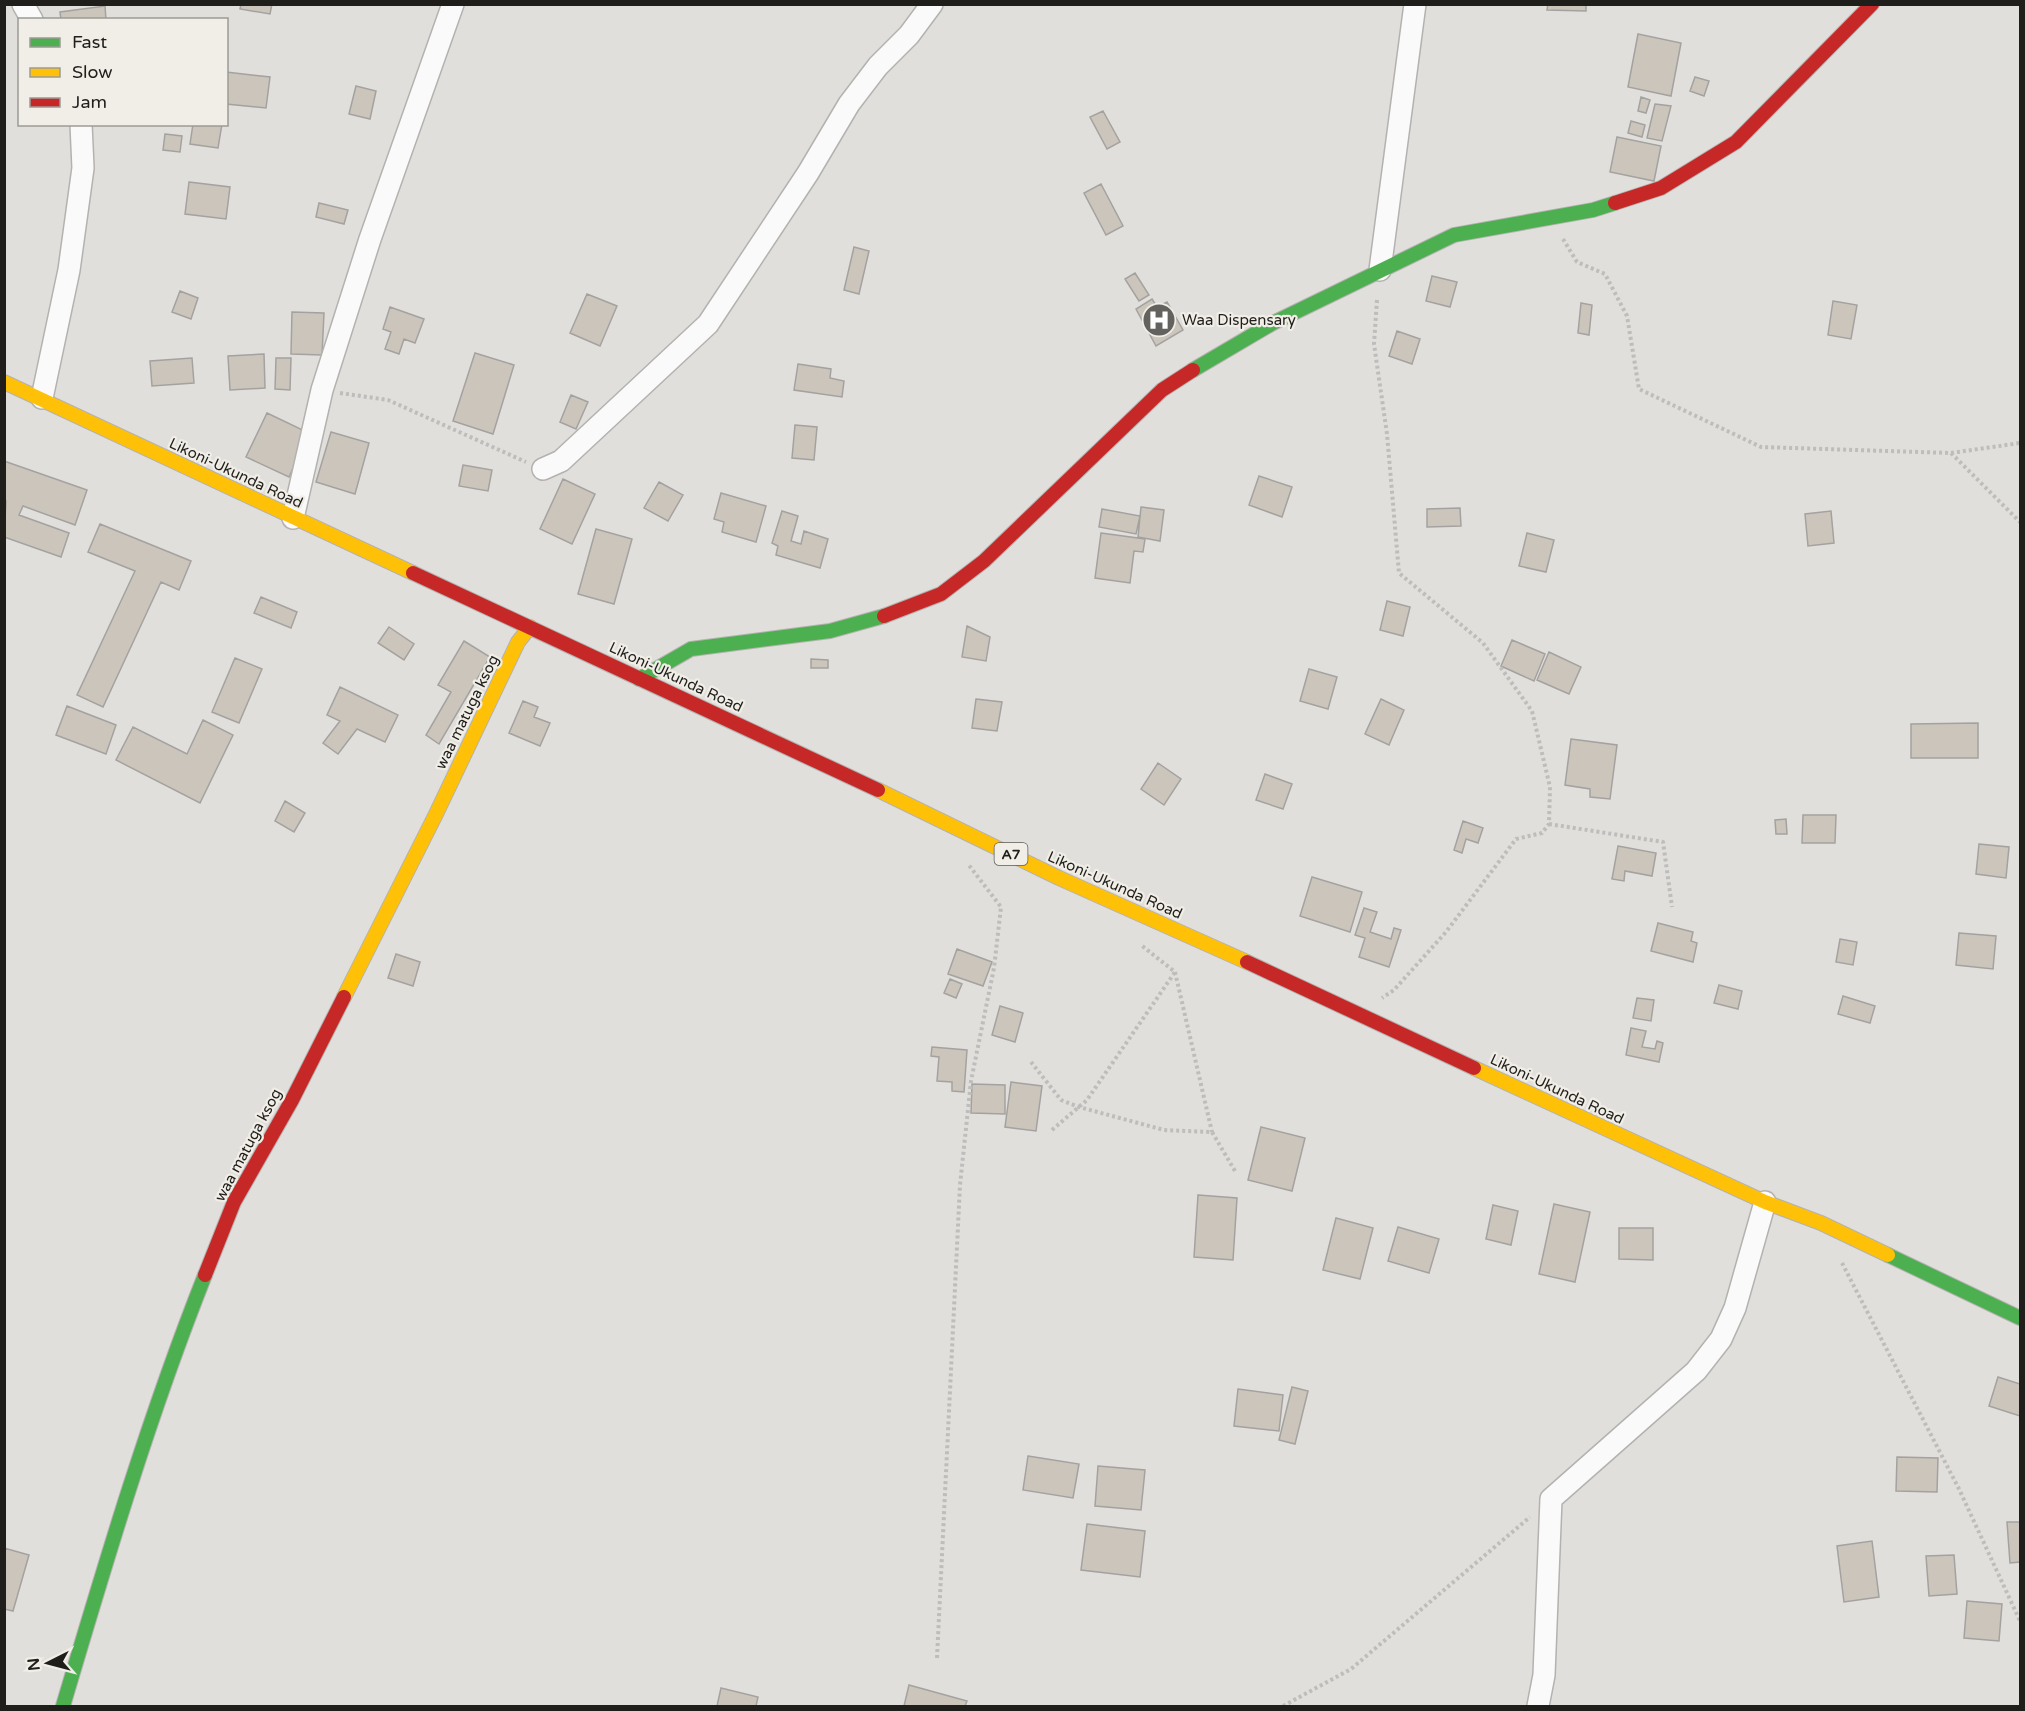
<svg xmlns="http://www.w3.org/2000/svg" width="2025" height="1711" font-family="'Varela Round',sans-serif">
<rect width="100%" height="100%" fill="#e1dfdb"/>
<path fill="#ccc5bb" stroke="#a4a2a0" stroke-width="1.5" d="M241 4H272L270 14 240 9Z
M1548 4H1586V11L1547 10Z
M105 6 106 20H61L60 12Z
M1638 34 1681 43 1671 96 1628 87Z
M226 72 270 77 266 108 226 104Z
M1695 77 1709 81 1704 96 1690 91Z
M356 86 376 91 370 119 349 114Z
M1641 97 1650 100 1646 113 1638 111Z
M1655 104 1671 106 1662 141 1647 138Z
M1103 111 1120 142 1107 149 1090 117Z
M1631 121 1645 125 1642 137 1628 133Z
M193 124H222L218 148 190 144Z
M165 134 182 136 180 152 163 150Z
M1617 137 1661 146 1654 181 1610 172Z
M189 182 230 187 226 219 185 214Z
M1101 184 1123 226 1106 235 1084 193Z
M319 203 348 210 344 224 316 217Z
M854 247 869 251 859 294 844 290Z
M1135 273 1149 295 1139 301 1125 279Z
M1432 276 1457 282 1450 307 1426 301Z
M180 291 198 298 191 319 172 312Z
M587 294 617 306 600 346 570 333Z
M1152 299 1157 307 1167 302 1183 330 1156 346 1136 309Z
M1833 301 1857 305 1851 339 1828 335Z
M1581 303 1592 305 1589 335 1578 333Z
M390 307 424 319 415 343 404 339 399 354 385 349 391 332 383 329Z
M292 312 324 313 322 355 291 354Z
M1397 331 1420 339 1412 364 1389 356Z
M475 353 514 365 493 434 453 421Z
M264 354 265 388 230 390 228 356Z
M192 358 194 383 152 386 150 361Z
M276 358H291L290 390 275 389Z
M798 364 831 369 830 378 844 381 842 397 794 390Z
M571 395 588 402 576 429 560 422Z
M267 413 309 433 289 477 246 457Z
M795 425 817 427 814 460 792 458Z
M331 432 369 443 355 494 316 482Z
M4 461 87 490 75 525 23 506 19 515 69 533 61 557 4 537 6 501 4 500Z
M463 465 492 470 488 491 459 486Z
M1259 476 1292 487 1282 517 1249 505Z
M563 479 595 494 572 544 540 529Z
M659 482 683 495 668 521 644 508Z
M721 493 766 506 756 542 722 532 724 522 714 519Z
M1141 507 1164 510 1160 541 1138 537Z
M1460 508 1461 526 1427 527V509Z
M1102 509 1140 516 1136 534 1099 527Z
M782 511 798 516 791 541 801 544 804 531 828 539 820 568 776 555 778 546 772 543Z
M1831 511 1834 543 1808 546 1805 514Z
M100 524 191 561 179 590 161 582 103 707 77 695 135 571 88 552Z
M596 529 632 539 614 604 578 594Z
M1101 533 1145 539 1143 552 1134 551 1130 583 1095 578Z
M1527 533 1554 540 1546 572 1519 566Z
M261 597 297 612 291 628 254 613Z
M1387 601 1410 607 1403 636 1380 630Z
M967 626 990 637 986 661 962 657Z
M389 627 414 644 404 660 378 643Z
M1512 640 1545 654 1534 681 1501 666Z
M464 641 490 657 439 744 426 735 451 692 438 685Z
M1549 652 1581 667 1569 694 1537 680Z
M235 658 262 669 239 723 212 712Z
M811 659 828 660V668H811Z
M1309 669 1337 677 1328 709 1300 701Z
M340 687 398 715 385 742 357 729 338 754 323 743 340 721 327 715Z
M976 699 1002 702 997 731 972 728Z
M1381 699 1404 710 1389 745 1365 734Z
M523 701 538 707 534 717 550 723 540 746 509 733Z
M67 706 116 725 106 754 56 735Z
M203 720 233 735 200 803 116 760 133 727 187 754Z
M1978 723V758H1911V724Z
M1571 739 1617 745 1610 799 1590 797V789L1565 785Z
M1158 763 1181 779 1164 805 1141 789Z
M1265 774 1292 784 1283 809 1256 800Z
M285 801 305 813 294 832 275 821Z
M1803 815H1836L1835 843H1802Z
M1786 819 1787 834H1776L1775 820Z
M1463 821 1483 828 1478 843 1466 839 1462 853 1454 850Z
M1979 844 2009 847 2006 878 1976 874Z
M1618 846 1656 853 1652 876 1625 871 1624 881 1612 879Z
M1312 877 1362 892 1350 932 1300 916Z
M1364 908 1377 912 1370 932 1391 939 1394 928 1401 930 1389 967 1359 957 1365 938 1355 935Z
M1658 923 1693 932 1691 941 1697 943 1693 962 1651 951Z
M1959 933 1996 936 1993 969 1956 965Z
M1840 939 1857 942 1853 965 1836 962Z
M957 949 992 962 983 986 948 974Z
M396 954 420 962 413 986 388 978Z
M950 979 962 984 956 998 944 993Z
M1719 985 1742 991 1738 1009 1714 1003Z
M1843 996 1875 1006 1870 1023 1838 1014Z
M1637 998 1654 1000 1651 1021 1633 1018Z
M1000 1006 1023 1013 1015 1042 992 1035Z
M1631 1028 1646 1031 1642 1047 1655 1049 1657 1041 1663 1043 1659 1062 1626 1055Z
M932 1047 967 1050 964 1092 952 1091V1082L937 1081 939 1057 931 1056Z
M1011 1082 1042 1086 1036 1131 1005 1127Z
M972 1084 1005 1085V1114L971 1113Z
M1261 1127 1305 1138 1292 1191 1248 1180Z
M1198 1195 1237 1198 1233 1260 1194 1257Z
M1554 1204 1590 1212 1575 1282 1539 1274Z
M1493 1205 1518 1211 1511 1245 1486 1239Z
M1336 1218 1373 1228 1360 1279 1323 1270Z
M1398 1227 1439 1239 1429 1273 1388 1261Z
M1619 1228H1653V1260L1619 1259Z
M1998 1377 2020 1384V1416L1989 1406Z
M1292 1387 1308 1391 1295 1444 1279 1440Z
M1238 1389 1283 1395 1279 1431 1234 1426Z
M1028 1456 1079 1464 1073 1498 1023 1490Z
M1897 1457 1938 1458 1937 1492 1896 1491Z
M1098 1466 1145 1470 1141 1510 1095 1506Z
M2007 1522H2020V1562L2010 1563Z
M1087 1524 1145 1531 1140 1577 1081 1570Z
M1872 1541 1879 1597 1844 1602 1837 1546Z
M4 1548 29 1555 13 1611 4 1609Z
M1954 1555 1957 1594 1929 1596 1926 1556Z
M1967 1601 2002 1604 1999 1641 1964 1638Z
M909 1685 967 1701 965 1706H904Z
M721 1688 758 1697 756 1706H717Z"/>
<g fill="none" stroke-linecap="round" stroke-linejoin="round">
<g stroke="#b4b2b0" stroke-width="24">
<path id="street" d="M23 4 32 20
M1380 270 1415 4
M42 398 69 270 83 168 81 124
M543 469 561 461 708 324 808 173 849 104 878 66 909 35 932 4
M293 518 322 390 370 239 453 4
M1538 1706 1544 1675 1551 1499 1696 1371 1721 1339 1735 1308 1765 1202"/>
</g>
<g stroke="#b4b2b0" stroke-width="16">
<path id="fast" d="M1193 370 1273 323 1454 235 1593 210 1615 203
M639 679 691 649 830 631 884 616
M1888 1255 2020 1318
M63 1706C106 1561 149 1416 205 1275"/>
</g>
<g stroke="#b4b2b0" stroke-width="16">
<path id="slow" d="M4 382 413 573
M878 790 1059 878 1247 962
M344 997 436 814 518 642 530 627
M1474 1068 1765 1202 1821 1223 1888 1255"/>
</g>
<g stroke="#b4b2b0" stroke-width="16">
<path id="jam" d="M1615 203 1661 188 1736 142 1872 4
M413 573 878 790
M884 616 941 594 984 561 1162 390 1193 370
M1247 962 1474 1068
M205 1275 234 1202 292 1100 344 997"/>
</g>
<path stroke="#bebdbc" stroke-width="4" stroke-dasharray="3 3" stroke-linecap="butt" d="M1563 239 1577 262 1605 274 1627 316 1639 389 1761 447 1951 453 2020 522
M1377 300 1374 344 1387 434 1399 573 1483 643 1532 711 1550 787 1549 824 1542 833 1516 839 1446 932 1394 990 1382 998
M340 393 388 400 526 462
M1951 453 2020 443
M1549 824 1663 842 1672 907
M1175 972 1212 1132
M1031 1062 1061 1100 1079 1107 1164 1130 1212 1132 1235 1171
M1052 1130 1087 1100 1175 972 1141 945
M1842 1263 1959 1489 2020 1621
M937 1658 960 1185 971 1081 994 968 1001 907 968 864
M1283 1706 1351 1669 1530 1517"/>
<use href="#street" stroke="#fafafa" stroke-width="21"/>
<use href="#fast" stroke="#4caf50" stroke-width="14"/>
<use href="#slow" stroke="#ffc107" stroke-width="14"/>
<use href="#jam" stroke="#c62828" stroke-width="14"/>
</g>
<defs>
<g id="hospital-disc" transform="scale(1.725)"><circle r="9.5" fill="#63625e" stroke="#f0eee6"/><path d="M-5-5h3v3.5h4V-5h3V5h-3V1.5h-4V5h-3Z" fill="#fff"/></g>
</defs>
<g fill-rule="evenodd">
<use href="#hospital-disc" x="1159" y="320"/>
</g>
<g text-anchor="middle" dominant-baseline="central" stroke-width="4.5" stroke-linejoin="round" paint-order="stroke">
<rect fill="#f0eee6" stroke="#5e5c58" stroke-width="1.5" x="994.5" y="843" width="33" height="22" rx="4.5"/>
<g font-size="14" font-weight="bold" fill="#1f1e1b">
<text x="1011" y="854">A7</text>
</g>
<g font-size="15" fill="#1f1e1b" stroke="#f0eee6" text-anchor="start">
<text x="1182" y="320">Waa Dispensary</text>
</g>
<g font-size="15" fill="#1f1e1b" stroke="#f0eee6">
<text transform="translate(236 473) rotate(25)">Likoni-Ukunda Road</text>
<text transform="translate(676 677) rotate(25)">Likoni-Ukunda Road</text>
<text transform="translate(467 712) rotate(-64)">waa matuga ksog</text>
<text transform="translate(1115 885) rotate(24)">Likoni-Ukunda Road</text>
<text transform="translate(1557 1089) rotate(25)">Likoni-Ukunda Road</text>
<text transform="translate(248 1145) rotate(-62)">waa matuga ksog</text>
</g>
</g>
<rect width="2025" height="1711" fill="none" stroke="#1f1e1b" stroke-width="12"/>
<rect x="18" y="18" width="210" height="108" fill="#f0eee6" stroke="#9c9b95" stroke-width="1.5"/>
<rect x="30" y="38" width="30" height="9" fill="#4caf50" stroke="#9c9b95" stroke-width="1.5"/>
<text x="72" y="48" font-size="18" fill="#1f1e1b">Fast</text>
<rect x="30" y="68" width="30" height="9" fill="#ffc107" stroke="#9c9b95" stroke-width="1.5"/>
<text x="72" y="78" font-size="18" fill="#1f1e1b">Slow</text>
<rect x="30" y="98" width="30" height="9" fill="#c62828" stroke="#9c9b95" stroke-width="1.5"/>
<text x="72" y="108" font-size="18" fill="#1f1e1b">Jam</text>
<g transform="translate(48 1663) rotate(264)" stroke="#f0eee6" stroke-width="4.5" paint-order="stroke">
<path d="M0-4.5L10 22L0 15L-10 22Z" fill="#1f1e1b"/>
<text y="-9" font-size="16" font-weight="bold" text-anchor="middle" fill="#1f1e1b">N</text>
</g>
</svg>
